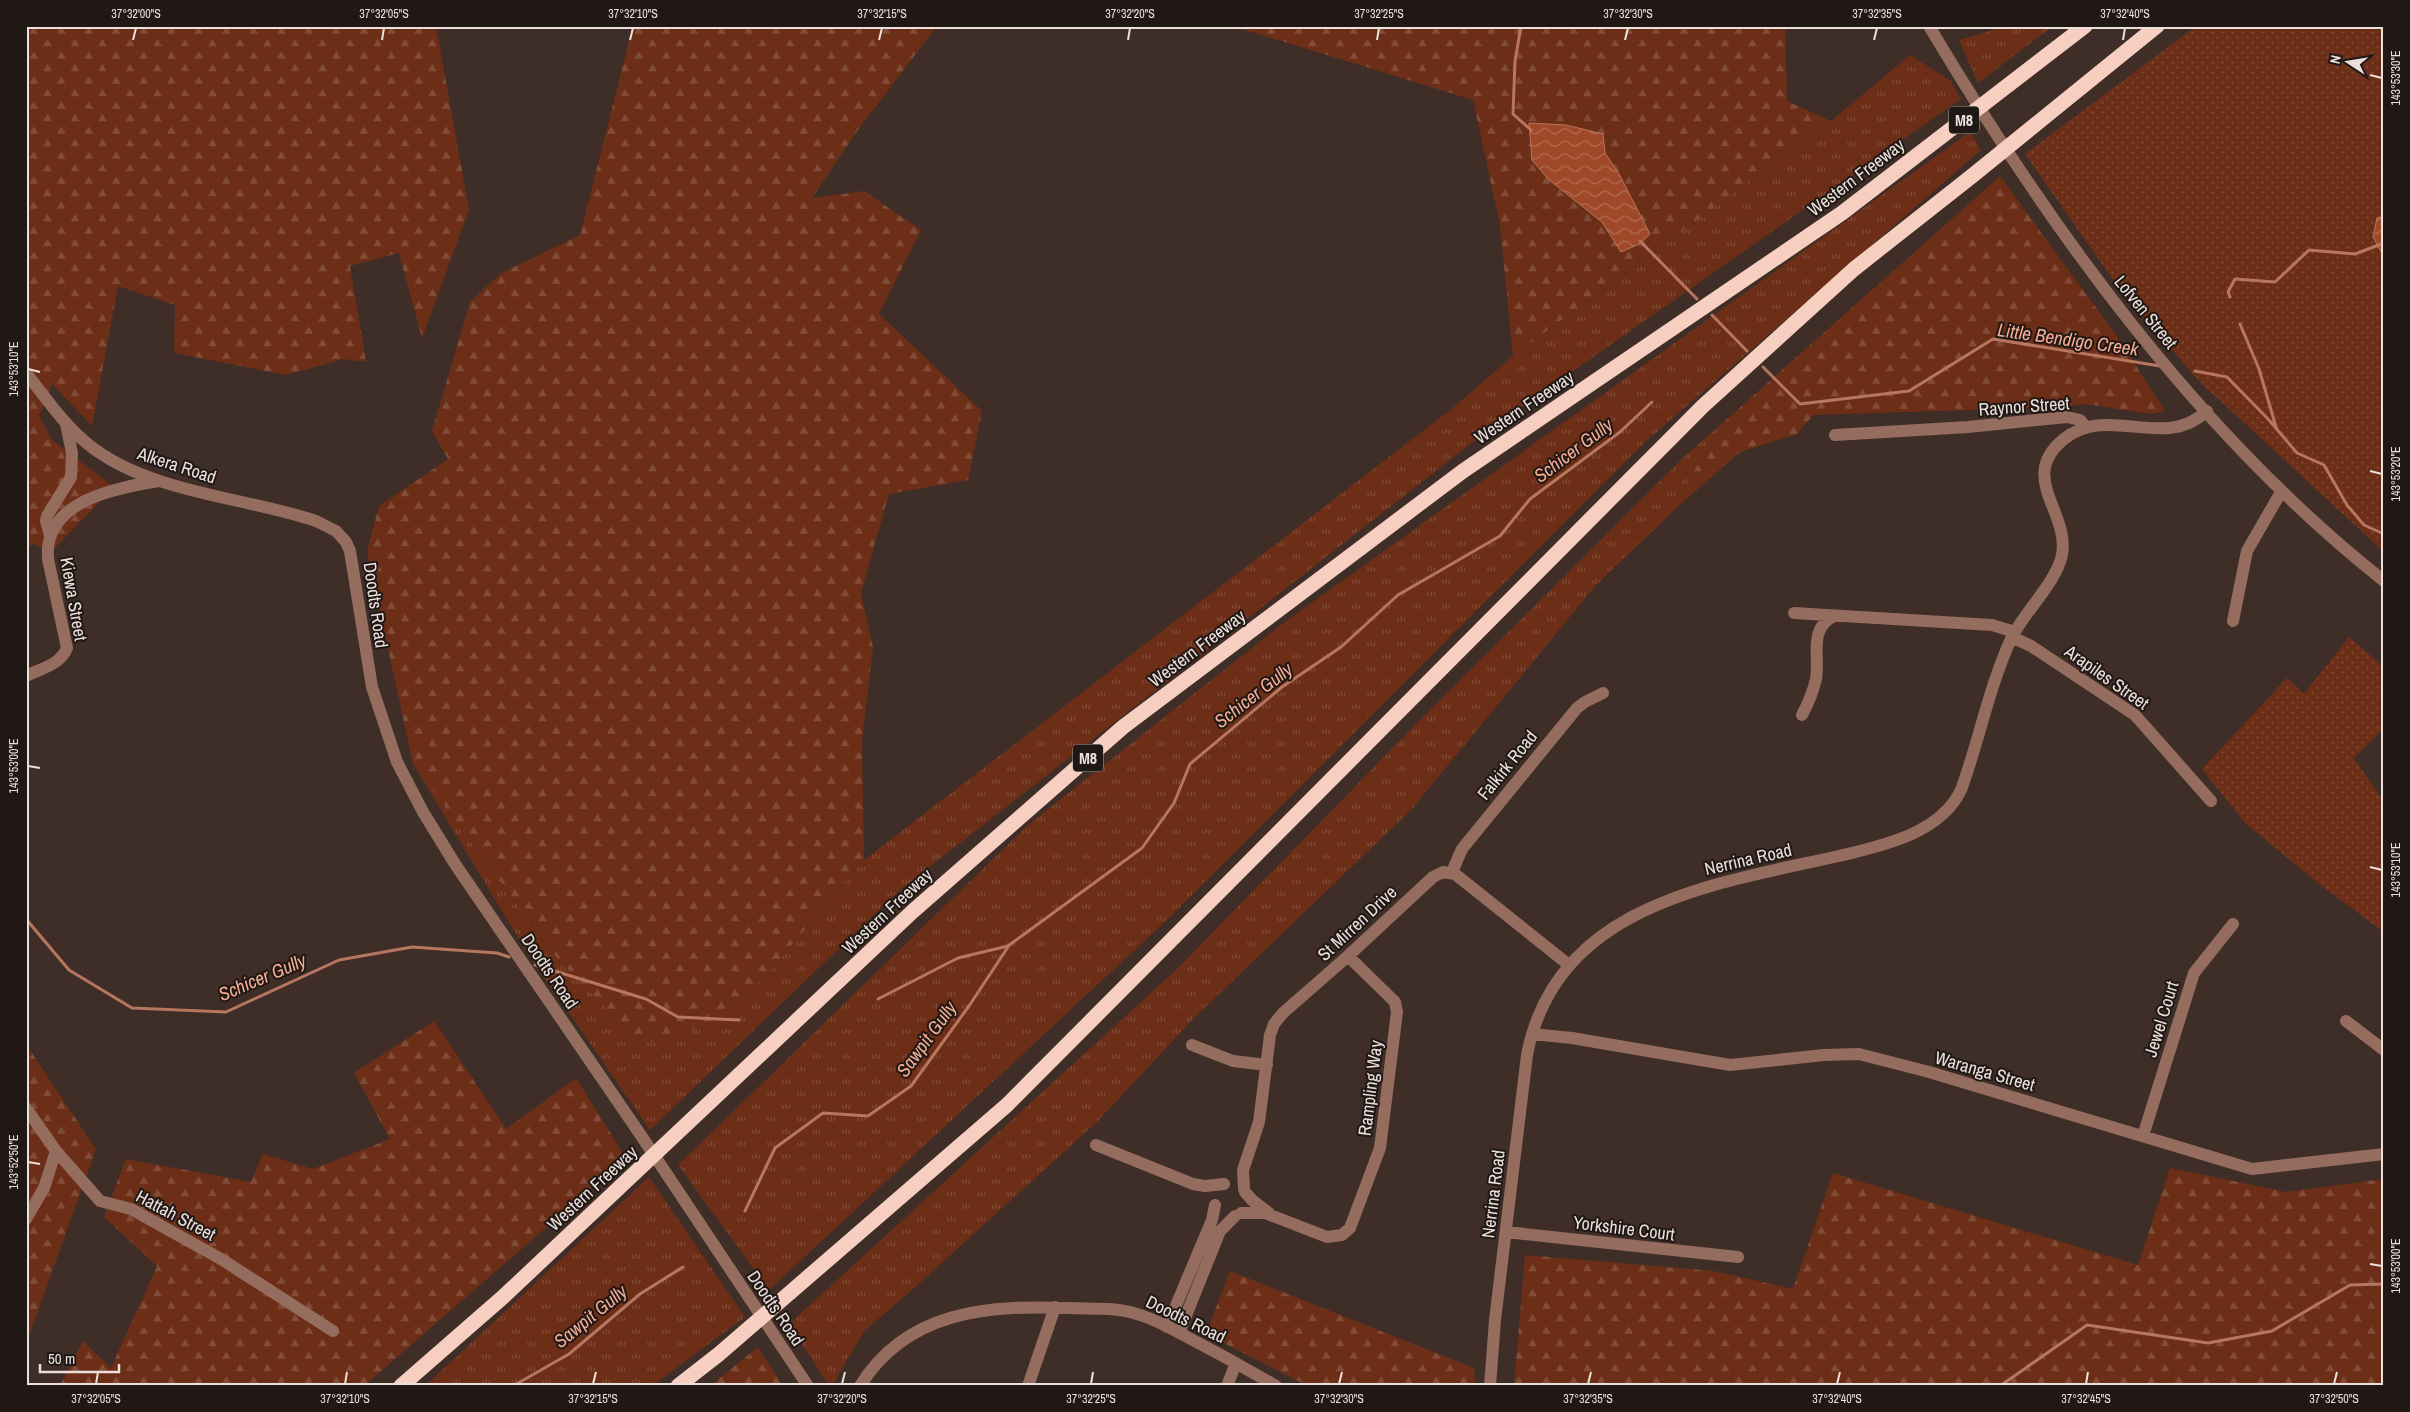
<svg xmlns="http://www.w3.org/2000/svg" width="2410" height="1412" font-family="'Archivo Narrow',sans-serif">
<defs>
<pattern id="grass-tufts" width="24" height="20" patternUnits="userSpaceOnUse" patternTransform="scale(1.25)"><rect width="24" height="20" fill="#6c2e17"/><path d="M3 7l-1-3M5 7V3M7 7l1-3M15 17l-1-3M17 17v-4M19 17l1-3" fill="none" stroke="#814c38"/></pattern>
<pattern id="forest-firs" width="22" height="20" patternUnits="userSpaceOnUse" patternTransform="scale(1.25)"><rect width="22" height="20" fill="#6c2e17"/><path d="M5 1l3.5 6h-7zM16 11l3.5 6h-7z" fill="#814c38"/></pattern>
<pattern id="park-dots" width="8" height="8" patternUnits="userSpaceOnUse" patternTransform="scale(1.25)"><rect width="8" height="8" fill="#6c2e17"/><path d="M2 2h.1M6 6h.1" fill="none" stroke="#814c38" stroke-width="1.8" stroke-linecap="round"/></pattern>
<pattern id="water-waves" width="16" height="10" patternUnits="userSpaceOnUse" patternTransform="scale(1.25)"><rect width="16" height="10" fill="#a04929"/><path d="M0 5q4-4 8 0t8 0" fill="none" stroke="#b26c52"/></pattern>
</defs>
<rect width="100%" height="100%" fill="#3f2d27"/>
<path fill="url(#grass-tufts)" d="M2008 26H2053L1978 83 1959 40Z
M1910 55 1951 81 1961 99 1482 435 900 890 650 1130 527 952 413 764 557 958 760 982 864 860 1449 411 1513 356 1831 121Z
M1970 132 1981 150 1645 442 1166 921 769 1290 678 1165 1028 825 1286 621Z
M1727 419 1686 483 1683 502 1596 585 1412 809 1194 1018 1097 1122 912 1290 864 1331 832 1386H829L789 1324 1178 968 1411 729 1685 456Z
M649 1177 745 1317 652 1386H425Z"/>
<path fill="url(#forest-firs)" d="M26 26H436L469 210 422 338 399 253 350 266 366 362 344 359 286 375 174 353 175 305 118 286 92 426 52 384 39 416 52 440 114 487 50 553 34 544 26 548Z
M633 26H937L855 134 812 198 864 191 921 230 879 314 982 411 968 480 889 494 861 593 873 647 862 741 864 860 760 982 711 1024 641 1044 557 958 413 764 367 551 379 506 448 459 432 431 470 302 500 274 580 235Z
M1233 26H1785L1787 101 1831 121 1513 356 1500 225 1473 100Z
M2000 176 2118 338 2165 411 2150 414 2087 404 2038 408 1813 415 1797 434 1740 452 1683 502 1686 483 1727 419Z
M434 1021 506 1129 576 1078 626 1158 364 1386H60L83 1341 111 1368 157 1266 104 1217 126 1159 251 1182 263 1154 313 1169 390 1139 354 1073Z
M26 1044 96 1149 26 1344Z
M2170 1168 2286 1192 2384 1179V1386H1514L1525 1255 1714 1271 1793 1289 1833 1173 2138 1265Z
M1230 1271 1474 1368 1475 1386H1308L1206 1334Z
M758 1347 780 1382 778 1386H710Z"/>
<path fill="url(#park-dots)" d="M2196 26H2384V552L2201 383 2121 291 2025 154Z
M2349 637 2384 667V728L2354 758 2384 802V932L2323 887 2246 824 2202 769 2287 678 2304 694Z"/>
<path fill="url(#water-waves)" stroke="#b7765f" d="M1529 123 1566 125 1603 134 1605 153 1619 174 1650 234 1639 244 1621 252 1602 222 1548 179 1532 160Z
M2384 216V257L2373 237 2377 218Z"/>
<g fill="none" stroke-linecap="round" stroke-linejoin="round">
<path stroke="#b7765f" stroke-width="3" d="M1521 26 1515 61 1513 114 1531 130
M1640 241 1697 299
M2230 297 2228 292 2235 279 2275 282 2309 250 2355 254 2384 243
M1712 315 1747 351
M2240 324 2259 369 2276 427
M1763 367 1800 404 1909 391 1993 339 2160 366
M2195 371 2227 377 2269 420 2297 453 2324 465 2347 505 2364 525 2384 534
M26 919 69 970 132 1008 226 1012 339 960 412 947 497 953 509 957
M535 965 646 999 678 1017 739 1020
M878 999 958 958 1008 946 1142 848 1174 803 1190 764 1282 687 1341 647 1398 595 1500 536 1530 499 1620 432 1652 402
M745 1211 775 1148 823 1113 868 1116 911 1086 969 1006 1008 947
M513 1386 569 1354 640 1294 683 1267
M2000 1386 2087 1325 2208 1343 2272 1331 2350 1285 2384 1284"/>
<path stroke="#956d5f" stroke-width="12" d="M1929 26C2050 229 2197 433 2384 581
M26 373C46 398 64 425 89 445 149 493 245 497 316 521L336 531 346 542 350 551 372 687 397 762 423 812 455 864 640 1134 808 1386
M1835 435 1968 427 2067 417 2080 420 2086 427
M50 535 46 521 47 516 71 477 72 453 66 424
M1794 613 1992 625 2015 632
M2233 621 2247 551 2281 492
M2012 637 2031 646 2135 715 2211 801
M26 676C42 668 60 665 67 648L48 559C43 501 115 488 159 481
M1802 715C1808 704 1813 692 1816 679 1820 655 1808 629 1834 616
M1452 872 1462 849 1577 708 1585 702 1603 693
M2346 1021 2384 1050
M1532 1034 1572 1038 1730 1065 1824 1055 1859 1054 1929 1072 2252 1169 2384 1154
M1192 1045 1233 1061 1267 1065
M26 1108 56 1151 100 1201 131 1209 221 1259 333 1331
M2143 1136 2194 973 2233 924
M1096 1145 1193 1184 1205 1186 1224 1184
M1244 1189 1243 1170 1259 1122 1270 1035 1274 1024 1283 1013 1348 956 1433 877 1443 872 1455 874 1569 965
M1245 1192 1252 1200 1269 1213
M1241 1213H1265L1327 1237 1342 1235 1350 1228 1380 1148 1397 1012 1395 1002 1348 956
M26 1219 44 1188 56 1151
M1506 1232 1738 1257
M1167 1327 1212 1220 1215 1205
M1179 1333 1220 1231 1235 1216
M860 1386C907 1310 989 1305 1069 1308 1091 1309 1116 1307 1137 1314 1155 1319 1172 1329 1189 1338 1218 1353 1247 1369 1276 1386
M1028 1386 1055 1307
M1227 1386 1236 1363
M1490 1386 1495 1320 1527 1055C1556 904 1714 884 1839 856 1881 846 1940 834 1961 790 1979 741 1989 687 2011 639 2024 612 2056 583 2062 555 2070 512 2017 477 2064 439 2110 403 2163 452 2207 411"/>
<path stroke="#f7cfc1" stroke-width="15" d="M401 1386 503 1297 912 912 1123 727 1463 471 1842 213 2085 26
M678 1386 719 1354 1007 1105 1703 406 1854 269 1972 176 2157 26"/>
</g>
<path fill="none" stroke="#ece0dc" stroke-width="2" d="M133 40 136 28M382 40 384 28M630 40 633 28M879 40 882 28M1128 40 1130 28M1377 40 1379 28M1625 40 1628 28M1874 40 1877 28M2123 40 2125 28M2370 75 2382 78M28 369 40 372M2370 471 2382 474M28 766 40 768M2370 867 2382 870M28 1162 40 1164M2370 1264 2382 1266M96 1384 98 1372M345 1384 347 1372M593 1384 596 1372M842 1384 845 1372M1091 1384 1093 1372M1339 1384 1342 1372M1588 1384 1591 1372M1837 1384 1840 1372M2086 1384 2088 1372M2334 1384 2337 1372"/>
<g text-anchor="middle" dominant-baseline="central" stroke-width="4" stroke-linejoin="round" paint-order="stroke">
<g fill="#201815" stroke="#afa4a0" stroke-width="1">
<rect x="1949" y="106.5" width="30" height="27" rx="4"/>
<rect x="1073" y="744.5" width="30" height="27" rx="4"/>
</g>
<g font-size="16" font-weight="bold" fill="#ece0dc">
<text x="1964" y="120">M8</text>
<text x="1088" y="758">M8</text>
</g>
<g font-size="18" fill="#ece0dc" stroke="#201815">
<text transform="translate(1856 177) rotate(-37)">Western Freeway</text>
<text transform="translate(2146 312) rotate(51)">Lofven Street</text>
<text transform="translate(2024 406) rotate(-4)">Raynor Street</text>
<text transform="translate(1524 407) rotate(-34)">Western Freeway</text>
<text transform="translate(177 465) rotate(18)">Alkera Road</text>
<text transform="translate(74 599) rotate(80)">Kiewa Street</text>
<text transform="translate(376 605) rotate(82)">Doodts Road</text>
<text transform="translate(1197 648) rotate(-37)">Western Freeway</text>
<text transform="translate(2107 677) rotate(35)">Arapiles Street</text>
<text transform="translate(1507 765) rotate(-51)">Falkirk Road</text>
<text transform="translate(1748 859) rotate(-13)">Nerrina Road</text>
<text transform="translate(887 911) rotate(-43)">Western Freeway</text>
<text transform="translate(1357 923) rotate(-43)">St Mirren Drive</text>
<text transform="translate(550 971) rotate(56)">Doodts Road</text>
<text transform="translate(2161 1019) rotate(-73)">Jewel Court</text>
<text transform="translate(1985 1071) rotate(16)">Waranga Street</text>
<text transform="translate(1370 1088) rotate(-83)">Rampling Way</text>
<text transform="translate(592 1188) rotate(-43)">Western Freeway</text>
<text transform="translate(1493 1194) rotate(-83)">Nerrina Road</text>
<text transform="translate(176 1215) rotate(28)">Hattah Street</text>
<text transform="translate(1624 1228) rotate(7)">Yorkshire Court</text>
<text transform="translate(776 1308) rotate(56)">Doodts Road</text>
<text transform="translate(1186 1319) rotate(26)">Doodts Road</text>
</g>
<g font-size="19" font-style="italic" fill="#f6ad94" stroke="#201815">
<text transform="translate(2068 339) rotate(8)">Little Bendigo Creek</text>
<text transform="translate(1573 450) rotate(-37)">Schicer Gully</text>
<text transform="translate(1253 695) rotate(-38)">Schicer Gully</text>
<text transform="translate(262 977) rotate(-23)">Schicer Gully</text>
<text transform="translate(926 1039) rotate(-54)">Sawpit Gully</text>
<text transform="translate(590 1316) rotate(-39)">Sawpit Gully</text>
</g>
</g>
<rect width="2410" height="1412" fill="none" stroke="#201815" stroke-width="55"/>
<g transform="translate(2348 62) rotate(282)" stroke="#201815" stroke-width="4" paint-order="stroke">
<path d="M0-4L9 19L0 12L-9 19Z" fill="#ece0dc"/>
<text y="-8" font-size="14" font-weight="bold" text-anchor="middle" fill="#ece0dc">N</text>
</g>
<path d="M40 1364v8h79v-8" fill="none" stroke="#ece0dc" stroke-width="2.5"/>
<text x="48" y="1364" font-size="15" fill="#ece0dc" stroke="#201815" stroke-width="4" paint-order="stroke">50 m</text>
<rect x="28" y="28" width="2354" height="1356" fill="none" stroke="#ece0dc" stroke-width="2"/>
<g font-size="12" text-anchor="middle" fill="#ece0dc">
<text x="136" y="18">37°32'00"S</text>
<text x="384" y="18">37°32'05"S</text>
<text x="633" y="18">37°32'10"S</text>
<text x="882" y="18">37°32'15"S</text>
<text x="1130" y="18">37°32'20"S</text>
<text x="1379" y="18">37°32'25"S</text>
<text x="1628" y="18">37°32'30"S</text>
<text x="1877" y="18">37°32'35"S</text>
<text x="2125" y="18">37°32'40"S</text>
<text transform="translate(2396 78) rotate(-90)" y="4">143°53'30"E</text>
<text transform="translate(14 369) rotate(-90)" y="4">143°53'10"E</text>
<text transform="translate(2396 474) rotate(-90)" y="4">143°53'20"E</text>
<text transform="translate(14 766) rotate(-90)" y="4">143°53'00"E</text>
<text transform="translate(2396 870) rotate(-90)" y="4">143°53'10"E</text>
<text transform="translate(14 1162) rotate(-90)" y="4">143°52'50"E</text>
<text transform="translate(2396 1266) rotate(-90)" y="4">143°53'00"E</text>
<text x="96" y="1403">37°32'05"S</text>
<text x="345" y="1403">37°32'10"S</text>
<text x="593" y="1403">37°32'15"S</text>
<text x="842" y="1403">37°32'20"S</text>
<text x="1091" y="1403">37°32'25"S</text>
<text x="1339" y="1403">37°32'30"S</text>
<text x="1588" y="1403">37°32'35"S</text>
<text x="1837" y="1403">37°32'40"S</text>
<text x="2086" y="1403">37°32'45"S</text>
<text x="2334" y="1403">37°32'50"S</text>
</g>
</svg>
